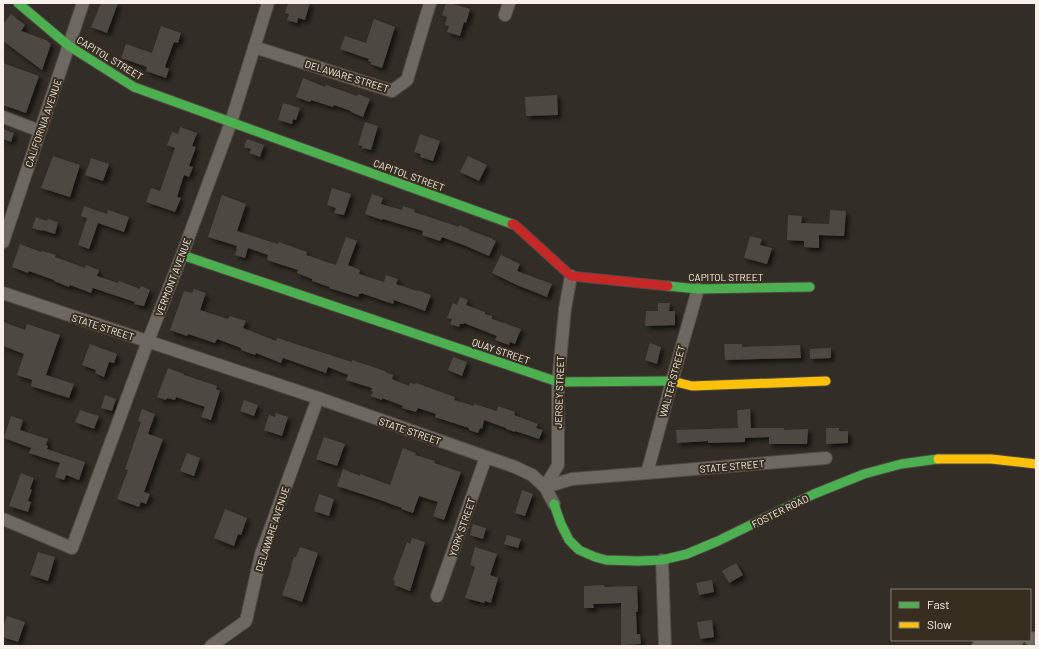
<svg xmlns="http://www.w3.org/2000/svg" width="1039" height="649" font-family="Barlow,sans-serif">
<defs>
<filter id="shadow"><feDropShadow dx="3.5" dy="3.5" stdDeviation="2" flood-color="#0009"/></filter>
</defs>
<rect width="100%" height="100%" fill="#322d26"/>
<path fill="#4d4842" filter="url(#shadow)" d="M101 3H118L107 33 91 27Z
M288 3H310L305 20 298 18 297 23 287 20 289 14 285 13Z
M446 3H450L470 9 466 23 464 22 460 36 447 32 449 26 445 25 447 17 442 15Z
M11 14 25 25 21 31 46 40 51 44 42 70 3 41V24Z
M374 19 395 27 382 68 370 64 371 62 368 61 369 59 340 49 345 36 366 43Z
M161 26 181 33 178 43 174 42 165 67 169 69 166 78 146 71 147 67 121 58 126 44 152 53Z
M3 63 39 76 26 113 3 105Z
M303 78 325 87 326 85 357 96 358 94 370 99 363 117 351 112V111L334 105 333 107 311 100 310 102 296 97Z
M557 95 558 115 526 116 525 97Z
M283 103 300 108 296 120 293 119 292 124 278 120Z
M365 122 378 126 371 150 362 148V146L358 145Z
M180 127 197 133 192 146 196 147 189 166 193 167 189 177 184 175 177 197 181 198 175 212 146 202 151 188 160 191 175 148 167 145 172 132 178 134Z
M3 129 14 133 11 142 3 139Z
M420 134 440 141 433 161 420 157 421 154 414 152Z
M247 139 264 145 260 157 249 153 251 149 244 147Z
M53 156 80 165 70 197 41 188Z
M468 156 487 165 479 181 460 172Z
M91 158 109 164 103 181 85 175Z
M332 188 351 194 344 215 334 213 336 208 327 205Z
M372 194 383 198 381 204 402 210 403 206 415 210 414 212 459 227V225L469 229V230L493 239V240L496 241 489 256 466 246 442 237 440 241 422 235 423 231 383 219 382 220 365 214Z
M222 195 246 204 237 231 278 244 279 242 307 252 306 255 336 265 346 237 357 241 348 265 360 270 359 274 384 282 386 275 398 279 396 284 417 291V290L431 295 425 311 394 300 393 304 361 293V294H359L358 297 329 288 330 287 312 281V279L297 273 298 270 267 260 268 255 248 248 245 258 235 255 237 249H236L237 246 208 237Z
M84 206 107 214 108 210 129 217 124 232 98 223 89 249 78 245 87 218 81 216Z
M830 210 846 211 844 236 819 235V248L804 247V241L787 240 788 215 802 216 801 223 829 224Z
M36 217 47 221 48 219 58 222 55 234 42 230V231L32 228Z
M750 236 762 239 760 245 772 248 767 264 744 258Z
M20 244 41 252 42 251 56 255 55 257 85 268 86 265 99 270 97 276 118 283 119 281 140 289 141 286 150 290 144 306 134 304 135 302 93 288 91 293 70 285 69 287 54 281V280L29 271 28 273 12 267Z
M501 255 520 264 517 271 552 284 547 297 517 285 492 273Z
M194 289 206 293 200 310 228 319 230 316 246 321 243 328 276 341 277 338 352 362V360L385 371V372L393 375 392 379 409 386 410 383 415 384 416 383 455 397 454 400 474 406V404L497 411 498 406 515 412 514 415 538 424 536 428 543 430 539 439 515 431V432L506 429V428L484 420 482 429 480 428 478 433 469 430V428L435 417 436 414 418 408 416 412 402 408 403 406 382 398V400L371 396 373 392 371 391 372 388 346 380 348 375 328 367 326 373 283 358 281 363 256 353 255 355 241 350V348L217 339 215 343 188 334 187 336 170 330 184 291 192 293Z
M460 297 468 300 466 305 485 312V314L492 316V319L521 329 515 344 510 342 509 345 495 340 497 336 464 323 463 324H460L459 327 450 324 452 319 447 318 453 303 457 305Z
M658 303H670L669 311H675V325L645 326 646 311H658Z
M3 322 25 330 27 324 60 335 46 375 74 384 69 398 31 386 32 380 17 375 24 354 3 346Z
M650 343 661 347 657 364 645 360Z
M90 344 117 354 114 363 109 362 104 377 95 373 96 370 82 365Z
M724 344H742V347L800 345 801 358 725 360Z
M831 348V358L810 359V349Z
M453 357 467 362 462 376 448 370Z
M168 368 184 374V375L217 386 216 389 220 391 211 420 201 417 205 407 176 397 175 400 167 398 166 400 157 397Z
M105 395 116 399 112 411 101 408Z
M244 400 258 405 254 416 240 411Z
M142 409 155 414 148 434 163 439 144 492 150 494 146 504 141 502 139 507 117 499 128 470 125 469 141 422 138 421Z
M750 409 751 428H784V430L808 429 807 444H769V437L745 438V442L708 443V441L677 443 676 430 738 428 737 410Z
M80 410 99 416 94 429 75 422Z
M276 413 288 417 282 436 264 430 269 415 275 417Z
M11 416 23 420 20 430 48 439 46 445 48 446 47 449 85 462 79 480 66 475 64 480 55 477 60 463 29 453 31 448 4 438Z
M826 428H839V431H848V443L826 444Z
M324 437 345 444 337 466 316 459Z
M403 448 416 453 415 455 435 461 434 463 461 472 444 520 433 516 438 502 419 496 413 513 401 509 402 508 377 499 337 486 343 469 360 476V474L390 485Z
M187 453 200 458 194 476 180 471Z
M21 473 34 478 30 489 32 490 28 501 31 502 28 512 9 506Z
M522 490 533 494 525 516 515 513Z
M319 494 334 499 329 516 314 511Z
M225 509 247 518 241 535 238 534 234 546 214 538Z
M473 524 486 528 483 539 470 535Z
M507 535 521 539 518 548 504 544Z
M412 538 425 542 410 591 394 585 395 581 393 580 407 542 410 544Z
M300 547 318 553 302 602 282 595 292 566H291L294 557H296Z
M475 547 497 554 490 575 498 578 491 603 485 601 484 603 465 598 475 567 470 565Z
M38 552 55 557 48 581 30 575Z
M736 563 743 575 729 583 722 571Z
M712 580 714 592 699 595 696 583Z
M604 585 605 587 637 586 638 611 636 612 637 634H640L641 644 621 645V603L593 604 594 608H584V586Z
M7 616 25 622 18 642 3 637V628Z
M712 620 714 637 700 639 697 622Z"/>
<g fill="none" stroke-linecap="round" stroke-linejoin="round">
<g stroke="#4e4a43" stroke-width="14">
<path id="street" d="M505 15 509 3
M254 47 392 91 407 80 430 3
M3 117 40 131
M3 242 83 3
M3 293 318 398 515 467 532 475 545 487 554 504
M647 473 672 381 698 289
M545 487 572 479 647 473 826 458
M545 487 558 465V382L565 309 571 276
M3 519 72 548 148 341 182 255 231 122 268 3
M662 560 665 646
M437 596 486 457
M1030 639 1036 638
M211 646 246 621 261 554 318 398
M978 646 992 643 1018 640"/>
</g>
<g stroke="#4e4a43" stroke-width="11">
<path id="fast" d="M18 3 69 46 134 87 512 224
M182 255 558 382 672 381
M668 286 698 289 810 287
M554 504 561 524 569 540 579 550 595 557 606 560 638 561 662 560 687 554 718 541 814 494 864 474 901 464 938 459"/>
</g>
<g stroke="#4e4a43" stroke-width="11">
<path id="slow" d="M672 381 692 386 826 381
M938 459H991L1036 464"/>
</g>
<g stroke="#4e4a43" stroke-width="11">
<path id="jam" d="M512 224 515 225 571 276 668 286"/>
</g>
<use href="#street" stroke="#6d6862" stroke-width="12"/>
<use href="#fast" stroke="#4caf50" stroke-width="9"/>
<use href="#slow" stroke="#ffc107" stroke-width="9"/>
<use href="#jam" stroke="#c62828" stroke-width="9"/>
</g>
<g text-anchor="middle" dominant-baseline="central" stroke-width="4" stroke-linejoin="round" paint-order="stroke">
<g font-size="10" fill="#f8f1e8" stroke="#382e20">
<text transform="translate(110 58) rotate(31)">CAPITOL STREET</text>
<text transform="translate(347 76) rotate(17)">DELAWARE STREET</text>
<text transform="translate(43 123) rotate(-71)">CALIFORNIA AVENUE</text>
<text transform="translate(409 175) rotate(20)">CAPITOL STREET</text>
<text transform="translate(173 277) rotate(-69)">VERMONT AVENUE</text>
<text x="726" y="277">CAPITOL STREET</text>
<text transform="translate(103 327) rotate(18)">STATE STREET</text>
<text transform="translate(501 351) rotate(19)">QUAY STREET</text>
<text transform="translate(672 381) rotate(-75)">WALTER STREET</text>
<text transform="translate(559 392) rotate(-88)">JERSEY STREET</text>
<text transform="translate(410 431) rotate(19)">STATE STREET</text>
<text transform="translate(732 466) rotate(-5)">STATE STREET</text>
<text transform="translate(780 511) rotate(-26)">FOSTER ROAD</text>
<text transform="translate(462 527) rotate(-71)">YORK STREET</text>
<text transform="translate(272 529) rotate(-72)">DELAWARE AVENUE</text>
</g>
</g>
<rect width="1039" height="649" fill="none" stroke="#f8f1e8" stroke-width="8"/>
<rect x="891" y="589" width="140" height="52" fill="#382e20" stroke="#857c70"/>
<rect x="899" y="602" width="20" height="6" fill="#4caf50" stroke="#857c70"/>
<text x="927" y="609" font-size="12" fill="#f8f1e8">Fast</text>
<rect x="899" y="622" width="20" height="6" fill="#ffc107" stroke="#857c70"/>
<text x="927" y="629" font-size="12" fill="#f8f1e8">Slow</text>
</svg>
